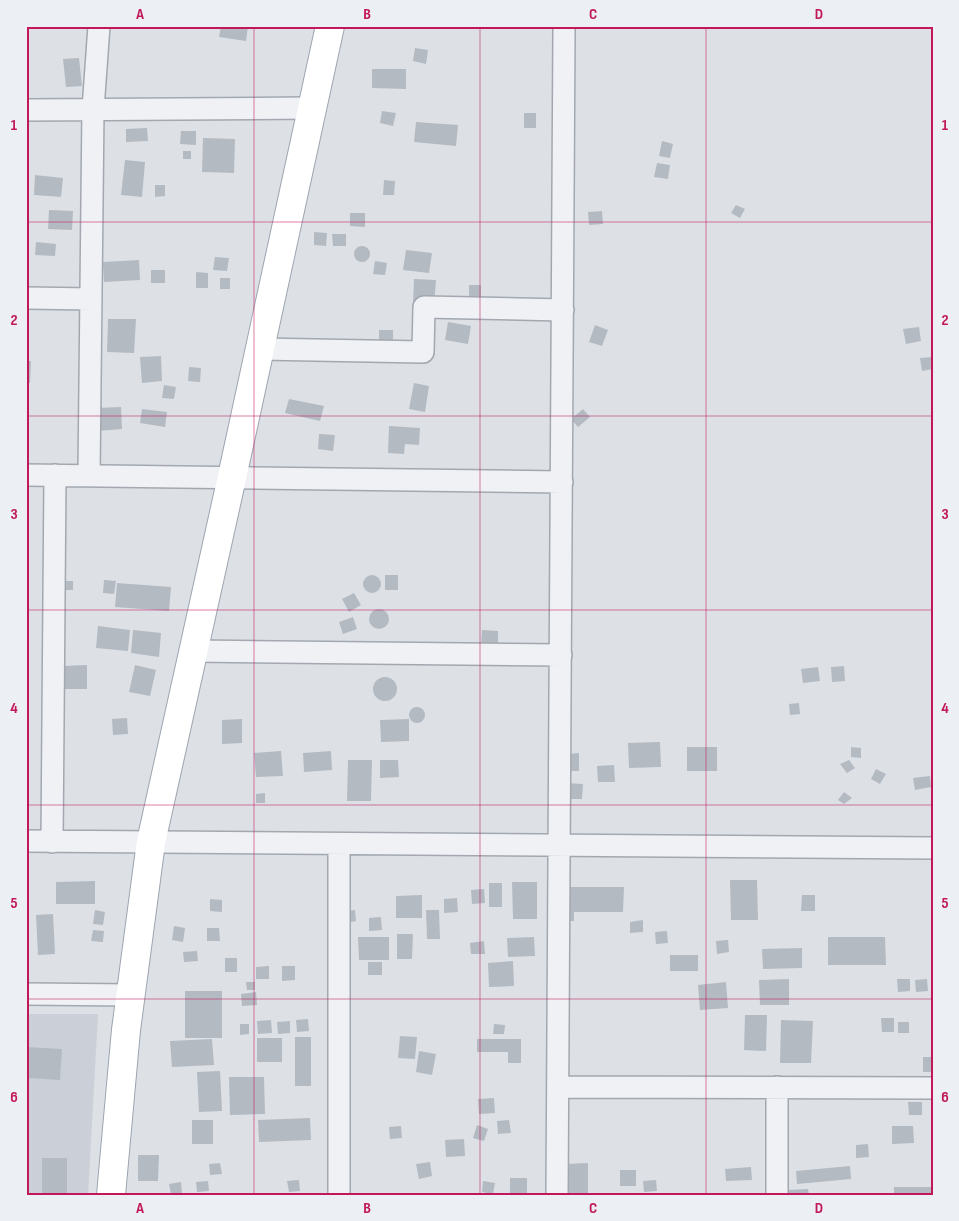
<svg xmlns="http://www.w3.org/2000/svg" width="959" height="1221" font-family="'Sofia Sans Condensed',sans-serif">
<rect width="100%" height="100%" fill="#dde1e6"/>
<path fill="#cbd0d8" d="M26 1014H98L88 1195H26Z"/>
<path fill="#b4bac2" d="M221 26H248L246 41 219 37Z
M415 48 428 50 426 64 413 61Z
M79 58 82 86 66 87 63 59Z
M372 69H406V89L372 88Z
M382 111 396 113 393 126 380 123Z
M524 113H536V128H524Z
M416 122 458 125 456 146 414 142Z
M147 128 148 141 126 142V129Z
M181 131H196V145L180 144Z
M203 138 235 139 234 173 202 172Z
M662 141 673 144 670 158 659 156Z
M183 151H191V159H183Z
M125 160 145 162 142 197 121 195Z
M657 163 670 165 668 179 654 177Z
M35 175 63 178 61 197 34 195Z
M384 180 395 181 394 195H383Z
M155 185H165V196L155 197Z
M736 205 745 209 740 218 731 213Z
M49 210 73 211 72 230 48 229Z
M602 211 603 224 589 225 588 212Z
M350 213H365V227L350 226Z
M314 232 327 233 326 246 314 245Z
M332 234H346V246H333Z
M36 242 56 244 55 256 35 255Z
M354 254a8 8 0 1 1 16 0a8 8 0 1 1-16 0Z
M406 250 432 253 429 273 403 270Z
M215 257 229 258 227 271 213 270Z
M139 260 140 280 104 282 103 262Z
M375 261 387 263 385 275 373 274Z
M151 270H165V283H151Z
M196 272 208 273V288H196Z
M220 278H230V289H220Z
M414 279 436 280 434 306 413 305Z
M469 285H481V297L469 296Z
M108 319H136L134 353 107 352Z
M448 322 471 326 468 344 445 340Z
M595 325 608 330 602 346 589 342Z
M919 327 921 341 906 344 903 329Z
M379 330H393V344H379Z
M161 356 162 381 142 383 140 357Z
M933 357V369L922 371 920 358Z
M26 361H31L30 383H26Z
M189 367 201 368 200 382 188 381Z
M414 383 429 386 425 412 409 409Z
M164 385 176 387 174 399 162 398Z
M289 399 324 406 320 421 285 413Z
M121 407 122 429 97 431 96 408Z
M142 409 167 412 165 427 140 423Z
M583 409 590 417 578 427 571 419Z
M389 426 420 428 419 445 405 444 404 454 388 453Z
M319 434 335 435 333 451 318 449Z
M363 584a9 9 0 1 1 18 0a9 9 0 1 1-18 0Z
M385 575H398V590H385Z
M104 580 116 581 114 594 103 593Z
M61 581H73V590H62Z
M117 583 171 587 169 611 115 607Z
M354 593 361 605 349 612 342 599Z
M369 619a10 10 0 1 1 20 0a10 10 0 1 1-20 0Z
M353 617 357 629 343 634 339 622Z
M98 626 130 630 128 651 96 648Z
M133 630 161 633 159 657 131 653Z
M482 630 498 631V645L481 644Z
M87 665V689H61V666Z
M135 665 156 670 150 696 129 692Z
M844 666 845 681 832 682 831 667Z
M818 667 820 681 803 683 801 669Z
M373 689a12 12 0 1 1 24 0a12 12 0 1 1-24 0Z
M799 703 800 714 790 715 789 704Z
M409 715a8 8 0 1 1 16 0a8 8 0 1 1-16 0Z
M127 718 128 734 113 735 112 719Z
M242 719V743L222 744V720Z
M409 719V741L381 742 380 720Z
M660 742 661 767 629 768 628 743Z
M687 747H717V771H687Z
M851 747 861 748V758L851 757Z
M281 751 283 776 256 777 254 753Z
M331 751 332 770 304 772 303 753Z
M579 753V771H566V754Z
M348 760H372L371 801H347Z
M380 760H398L399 777 380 778Z
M849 760 855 768 847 773 840 764Z
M614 765 615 782H598L597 766Z
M876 769 886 774 880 784 871 779Z
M930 776 931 787 915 790 913 778Z
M565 783 583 784 582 799H565Z
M844 792 852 798 844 804 838 800Z
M265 793V803H256V794Z
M730 880H757L758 920H731Z
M95 881V904H56V882Z
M512 882H537V919H513Z
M489 883H502V907H489Z
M563 887H624L623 912H574V921H563Z
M484 889 485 903 472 904 471 890Z
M422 895V918H396V896Z
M802 895H815V911H801Z
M457 898 458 912 444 913V899Z
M210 899 222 900V912L210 911Z
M95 910 105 912 103 925 93 924Z
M355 910 356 921 345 923 343 912Z
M426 910H439L440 939H427Z
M53 914 55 954 38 955 36 915Z
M381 917 382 930 369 931V918Z
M643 920V932L630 933V922Z
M174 926 185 928 183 942 172 940Z
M207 928H219L220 941H207Z
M93 930 104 931 103 942 91 941Z
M667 931 668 943 656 944 655 932Z
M397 934H413L412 959H397Z
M358 937H389V960H359Z
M534 937 535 956 508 957 507 938Z
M828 937H885L886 965H828Z
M728 940 729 952 717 954 716 941Z
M484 941 485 954H471L470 943Z
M802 948V968L763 969 762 949Z
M197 951 198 961 184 962 183 952Z
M670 955H698V971H670Z
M225 958H237V972H225Z
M513 961 514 986 489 987 488 963Z
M368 962H382V975H368Z
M269 966V979H256V967Z
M282 966H295V980L282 981Z
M789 979V1005H760L759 980Z
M897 979H910V991L898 992Z
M927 979 928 991 916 992 915 980Z
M246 982H255V990H247Z
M726 982 728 1008 700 1010 698 985Z
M185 991H222V1038H185Z
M256 992 257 1005 242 1006 241 994Z
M745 1015H767L766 1051 744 1050Z
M881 1018H894V1032H882Z
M308 1019 309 1031 297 1032 296 1020Z
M271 1020 272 1033 258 1034 257 1021Z
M781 1020 813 1021 811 1063H780Z
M290 1021V1033L278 1034 277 1022Z
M898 1022H909V1033H898Z
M240 1024H249V1034L240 1035Z
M494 1024 505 1025 504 1034H493Z
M400 1036 417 1037 415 1059 398 1058Z
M295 1037H311V1086H295Z
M257 1038H282V1062H257Z
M212 1039 214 1065 172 1067 170 1041Z
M477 1039H521V1063H508V1052H477Z
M26 1047 62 1049 60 1080 26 1078Z
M419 1051 436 1054 432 1075 416 1072Z
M923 1057H933V1072H923Z
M220 1071 222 1111 199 1112 197 1072Z
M229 1077H264L265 1114 230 1115Z
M494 1098 495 1113 479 1114 478 1099Z
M908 1102H922V1115H909Z
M310 1118 311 1140 259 1142 258 1120Z
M192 1120H213V1144H192Z
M509 1120 511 1133 498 1134 497 1121Z
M477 1125 488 1129 484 1141 473 1138Z
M401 1126 402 1138 390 1139 389 1127Z
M892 1126H913L914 1143 892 1144Z
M464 1139 465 1156 446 1157 445 1140Z
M868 1144 869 1157 856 1158V1145Z
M138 1155H159L158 1181H138Z
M42 1158H67V1195H42Z
M430 1162 432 1176 419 1179 416 1164Z
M220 1163 222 1174 210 1175 209 1164Z
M588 1163V1195H565V1164Z
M850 1166 851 1179 797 1184 796 1171Z
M751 1167 752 1180 726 1181 725 1169Z
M620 1170H636V1186H620Z
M510 1178H527V1195H510Z
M299 1180 300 1191 289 1192 287 1181Z
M656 1180 657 1191 644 1192 643 1181Z
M208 1181 209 1191 197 1192 196 1182Z
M483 1181 495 1183 493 1194 482 1192Z
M181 1182 182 1193 171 1194 169 1184Z
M894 1187H933V1195H894Z
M808 1189 809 1195H787V1190Z"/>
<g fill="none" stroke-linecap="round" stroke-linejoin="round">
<g stroke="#a3a8b0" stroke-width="24">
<path id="minor" d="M26 110 312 108
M26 298 91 299
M260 349 423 352 424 307 563 310
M26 475 562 482
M89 475 93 109 99 26
M194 651 561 655
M26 841 933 848
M52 842 55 475
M26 994 131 995
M558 1087 933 1088
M777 1087V1195
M339 1195V844
M557 1195 564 30"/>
</g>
<g stroke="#9da5b1" stroke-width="30">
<path id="major" d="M111 1195 126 1030 151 842 232 477 330 26"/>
</g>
<use href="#minor" stroke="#eff1f5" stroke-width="21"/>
<use href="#major" stroke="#fff" stroke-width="28"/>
</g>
<path fill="none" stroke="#c2185b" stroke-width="1" stroke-opacity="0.55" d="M254 26V1195M480 26V1195M706 26V1195M26 222H933M26 416H933M26 610H933M26 805H933M26 999H933"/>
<rect width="959" height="1221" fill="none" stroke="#eceff4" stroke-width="55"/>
<rect x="28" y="28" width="904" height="1166" fill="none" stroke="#c2185b" stroke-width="2"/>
<g font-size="16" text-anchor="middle" font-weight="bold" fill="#c2185b">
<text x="140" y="19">A</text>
<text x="367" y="19">B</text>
<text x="593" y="19">C</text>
<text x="819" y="19">D</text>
<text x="14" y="130">1</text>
<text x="945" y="130">1</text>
<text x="14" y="325">2</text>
<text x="945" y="325">2</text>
<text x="14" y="519">3</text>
<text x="945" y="519">3</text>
<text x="14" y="713">4</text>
<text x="945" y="713">4</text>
<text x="14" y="908">5</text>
<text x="945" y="908">5</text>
<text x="14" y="1102">6</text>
<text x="945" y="1102">6</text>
<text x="140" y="1213">A</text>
<text x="367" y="1213">B</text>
<text x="593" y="1213">C</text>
<text x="819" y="1213">D</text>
</g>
</svg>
